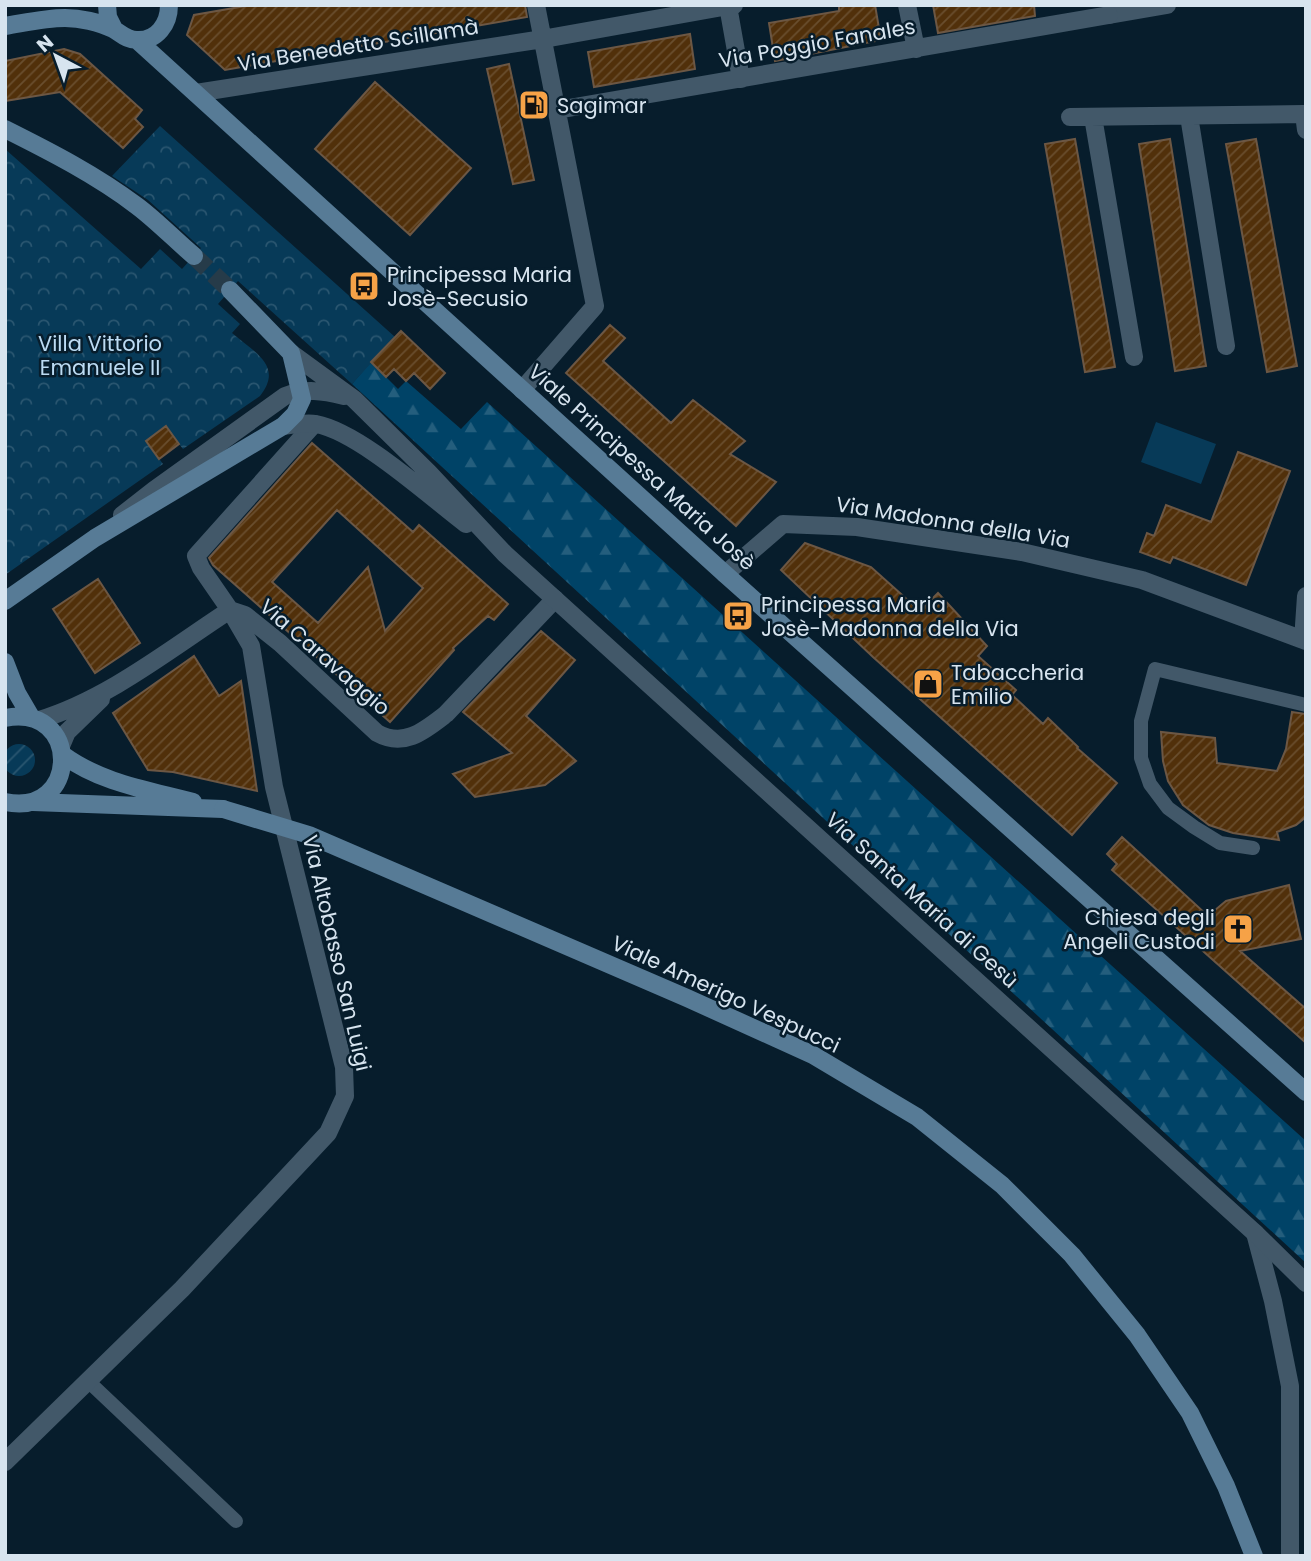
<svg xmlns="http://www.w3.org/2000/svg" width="1311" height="1561" font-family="Poppins,sans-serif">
<defs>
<pattern id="forest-firs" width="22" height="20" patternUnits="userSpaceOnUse" patternTransform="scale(1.75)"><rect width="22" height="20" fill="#004367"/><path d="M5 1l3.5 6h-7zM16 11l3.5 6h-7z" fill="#245e7d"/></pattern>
<pattern id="park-crowns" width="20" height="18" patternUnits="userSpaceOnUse" patternTransform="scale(1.75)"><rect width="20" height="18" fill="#073a58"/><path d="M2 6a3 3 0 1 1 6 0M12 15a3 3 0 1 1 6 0" fill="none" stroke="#2a5670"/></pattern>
<pattern id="garden-furrows" width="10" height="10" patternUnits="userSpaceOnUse" patternTransform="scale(1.75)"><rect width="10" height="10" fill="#073a58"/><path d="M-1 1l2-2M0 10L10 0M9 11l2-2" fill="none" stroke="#2a5670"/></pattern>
<pattern id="building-hatch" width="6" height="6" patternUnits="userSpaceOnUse" patternTransform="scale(1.75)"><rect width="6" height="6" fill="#51300a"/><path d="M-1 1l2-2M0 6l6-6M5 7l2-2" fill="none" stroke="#694e2e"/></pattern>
</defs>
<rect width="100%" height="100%" fill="#071d2c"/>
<path fill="#073a58" d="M1156 422 1216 444 1201 484 1141 462Z"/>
<path fill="url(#forest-firs)" d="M371 362 398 389 406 381 461 429 487 402 1306 1141V1263L352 384Z"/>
<path fill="url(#park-crowns)" d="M160 126 395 337 352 384 238 281 218 304 240 324 232 333C254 352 284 366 260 396L183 449 165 426 146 441 163 464 5 575V149L141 269 160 249 182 269 201 248 148 200 112 176Z"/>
<path fill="url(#garden-furrows)" d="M3 760a16 16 0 1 1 32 0a16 16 0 1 1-32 0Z"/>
<path fill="url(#building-hatch)" stroke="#6c5744" stroke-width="2" fill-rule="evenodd" d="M251 5H525L527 17 225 70 187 35 194 15Z
M839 5H875L881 40 775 61 769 23 839 11Z
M933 5H1034L1035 16 938 33Z
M690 34 695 69 594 87 588 52Z
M64 49 80 54 142 110 135 119 143 127 123 148 60 92 5 101V61Z
M509 64 534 180 513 184 487 69Z
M375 82 471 168 410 235 315 149Z
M1075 139 1115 367 1085 372 1045 144Z
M1170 139 1206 366 1175 371 1139 144Z
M1256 139 1297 366 1267 372 1226 144Z
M610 325 625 338 603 361 671 423 693 400 745 441 730 454 776 482 736 526 566 373Z
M401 331 445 373 430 389 414 373 406 381 394 369 386 377 371 362Z
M166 426 179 444 159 459 146 441Z
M312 443 413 532 419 525 508 604 494 620 488 616 453 648 454 650 390 722 213 565 209 558ZM337 510 423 588 385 631 368 567 318 623 272 582Z
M1238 452 1290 471 1246 585 1173 557 1170 563 1140 552 1147 533 1154 536 1166 505 1211 522Z
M805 543 871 567 920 611 938 593 987 646 978 656 1016 690 1012 695 1043 724 1048 718 1078 747 1077 748 1117 783 1072 835 873 657 781 570Z
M98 579 140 643 95 673 53 609Z
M541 631 575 660 526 716 576 761 545 785 475 797 453 774 512 753 463 712Z
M194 656 219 696 241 681 257 791 173 772 148 770 113 713Z
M1292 712 1306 714V817L1296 825 1277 832 1279 840 1233 833 1209 825 1183 805 1168 781 1163 761 1161 732 1215 738 1217 763 1277 771 1286 749Z
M1122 837 1208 916 1226 901 1289 885 1301 939 1240 951 1306 1009V1043L1112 870 1117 864 1107 854Z"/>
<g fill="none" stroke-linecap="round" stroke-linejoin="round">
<path stroke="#263b49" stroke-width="18" stroke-dasharray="18 9" stroke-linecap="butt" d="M194 256 230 290"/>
<path stroke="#425869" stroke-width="14" d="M1253 848 1220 843 1194 827 1168 808 1150 784 1141 758V721L1155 669 1306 705
M88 1381 236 1521"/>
<path stroke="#425869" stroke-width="18" d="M1109 15 1167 5"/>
<path stroke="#425869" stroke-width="18" d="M907 5 916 49
M728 6 741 79
M196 93 543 39 734 5
M557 110 1109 15
M1189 116 1226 346
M1070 117 1304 114 1306 130
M1093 117 1134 357
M522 390 595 306 536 5
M725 574 783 524 857 527 1022 552 1142 580 1306 641
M1303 640 1306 596
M39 720C108 699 170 649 230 610L245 615 280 643 377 733C404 748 424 731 446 714L555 599
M61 746 67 732 101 699
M1255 1233 1273 1301 1290 1386V1556
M5 1462 182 1289 328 1133 345 1096 344 1067 274 787 251 646 230 610 201 568 196 556 314 424"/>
<path stroke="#425869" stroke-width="18" d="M291 353 354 399 429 473 505 554 1255 1233 1306 1283
M283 426C293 425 305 422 316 424 359 432 429 496 466 524
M122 515 154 490 285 396C305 388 323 391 344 396"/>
<path stroke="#577b96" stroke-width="18" d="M107 5 108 17 114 29
M5 26C24 23 45 18 65 18 80 18 99 22 113 29 121 33 126 40 137 40 157 41 169 24 169 5
M137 40 725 574 1306 1092
M5 129C51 152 96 175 137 206 157 221 175 240 194 256
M5 601 95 538 283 426 295 414 302 399 291 353 230 290
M5 662 17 693 31 717
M5 718C82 703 80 818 5 802
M63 755C101 783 148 790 193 802
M33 802 223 809"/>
<path stroke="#577b96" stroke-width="18" d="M223 809 309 835 687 998 813 1055 917 1117 1002 1185 1072 1255 1137 1335 1190 1413 1226 1486 1254 1556"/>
</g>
<defs>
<g id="fuel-square" transform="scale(1.575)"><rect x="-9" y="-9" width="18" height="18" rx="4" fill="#f6a247" stroke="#071d2c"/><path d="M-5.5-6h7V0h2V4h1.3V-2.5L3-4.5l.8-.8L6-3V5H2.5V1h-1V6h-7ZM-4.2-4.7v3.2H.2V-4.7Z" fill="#111"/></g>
<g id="bus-square" transform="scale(1.575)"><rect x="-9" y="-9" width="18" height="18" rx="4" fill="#f6a247" stroke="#071d2c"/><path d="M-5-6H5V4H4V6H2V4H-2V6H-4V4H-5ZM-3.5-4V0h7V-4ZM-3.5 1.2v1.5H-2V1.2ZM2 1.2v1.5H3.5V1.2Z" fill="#111"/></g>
<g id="shop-square" transform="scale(1.575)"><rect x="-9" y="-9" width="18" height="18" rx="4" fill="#f6a247" stroke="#071d2c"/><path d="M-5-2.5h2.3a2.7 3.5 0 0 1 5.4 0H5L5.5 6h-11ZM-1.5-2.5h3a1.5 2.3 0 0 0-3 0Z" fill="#111"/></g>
<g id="church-square" transform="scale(1.575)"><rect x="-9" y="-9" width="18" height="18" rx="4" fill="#f6a247" stroke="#071d2c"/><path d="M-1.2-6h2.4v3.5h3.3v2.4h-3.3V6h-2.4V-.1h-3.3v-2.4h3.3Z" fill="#111"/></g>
</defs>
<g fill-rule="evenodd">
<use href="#fuel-square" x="534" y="105"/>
<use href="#bus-square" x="364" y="286"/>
<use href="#bus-square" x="738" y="616"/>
<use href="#shop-square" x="928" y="684"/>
<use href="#church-square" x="1238" y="929"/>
</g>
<g text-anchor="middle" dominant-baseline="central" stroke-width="5" stroke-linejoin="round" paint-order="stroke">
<g font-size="21" fill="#d7e4ef" stroke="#071d2c">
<text transform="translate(817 43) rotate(-10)">Via Poggio Fanales</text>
<text transform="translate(358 45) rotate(-9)">Via Benedetto Scillamà</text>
<text transform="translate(642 467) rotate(42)">Viale Principessa Maria Josè</text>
<text transform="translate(953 522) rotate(9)">Via Madonna della Via</text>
<text transform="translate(325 657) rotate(41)">Via Caravaggio</text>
<text transform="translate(922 900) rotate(42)">Via Santa Maria di Gesù</text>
<text transform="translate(337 953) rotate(77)">Via Altobasso San Luigi</text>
<text transform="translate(726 994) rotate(25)">Viale Amerigo Vespucci</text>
</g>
<g font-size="21" fill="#d7e4ef" stroke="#071d2c" text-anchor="start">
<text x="557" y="105">Sagimar</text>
<text x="387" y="274">Principessa Maria<tspan x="387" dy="24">Josè-Secusio</tspan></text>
<text x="761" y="604">Principessa Maria<tspan x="761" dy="24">Josè-Madonna della Via</tspan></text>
<text x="951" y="672">Tabaccheria<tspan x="951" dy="24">Emilio</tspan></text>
<text x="1215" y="917" text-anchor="end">Chiesa degli<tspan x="1215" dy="24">Angeli Custodi</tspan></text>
</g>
<g font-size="21" fill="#bcdbf3" stroke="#071d2c">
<text x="100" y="343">Villa Vittorio<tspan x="100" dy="24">Emanuele II</tspan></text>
</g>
</g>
<rect width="1311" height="1561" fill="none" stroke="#d7e4ef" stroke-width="14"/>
<g transform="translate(56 56) rotate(319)" stroke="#071d2c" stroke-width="5" paint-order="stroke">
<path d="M0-5L12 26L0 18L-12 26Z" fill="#d7e4ef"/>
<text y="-10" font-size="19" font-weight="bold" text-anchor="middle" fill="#d7e4ef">N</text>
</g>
</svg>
